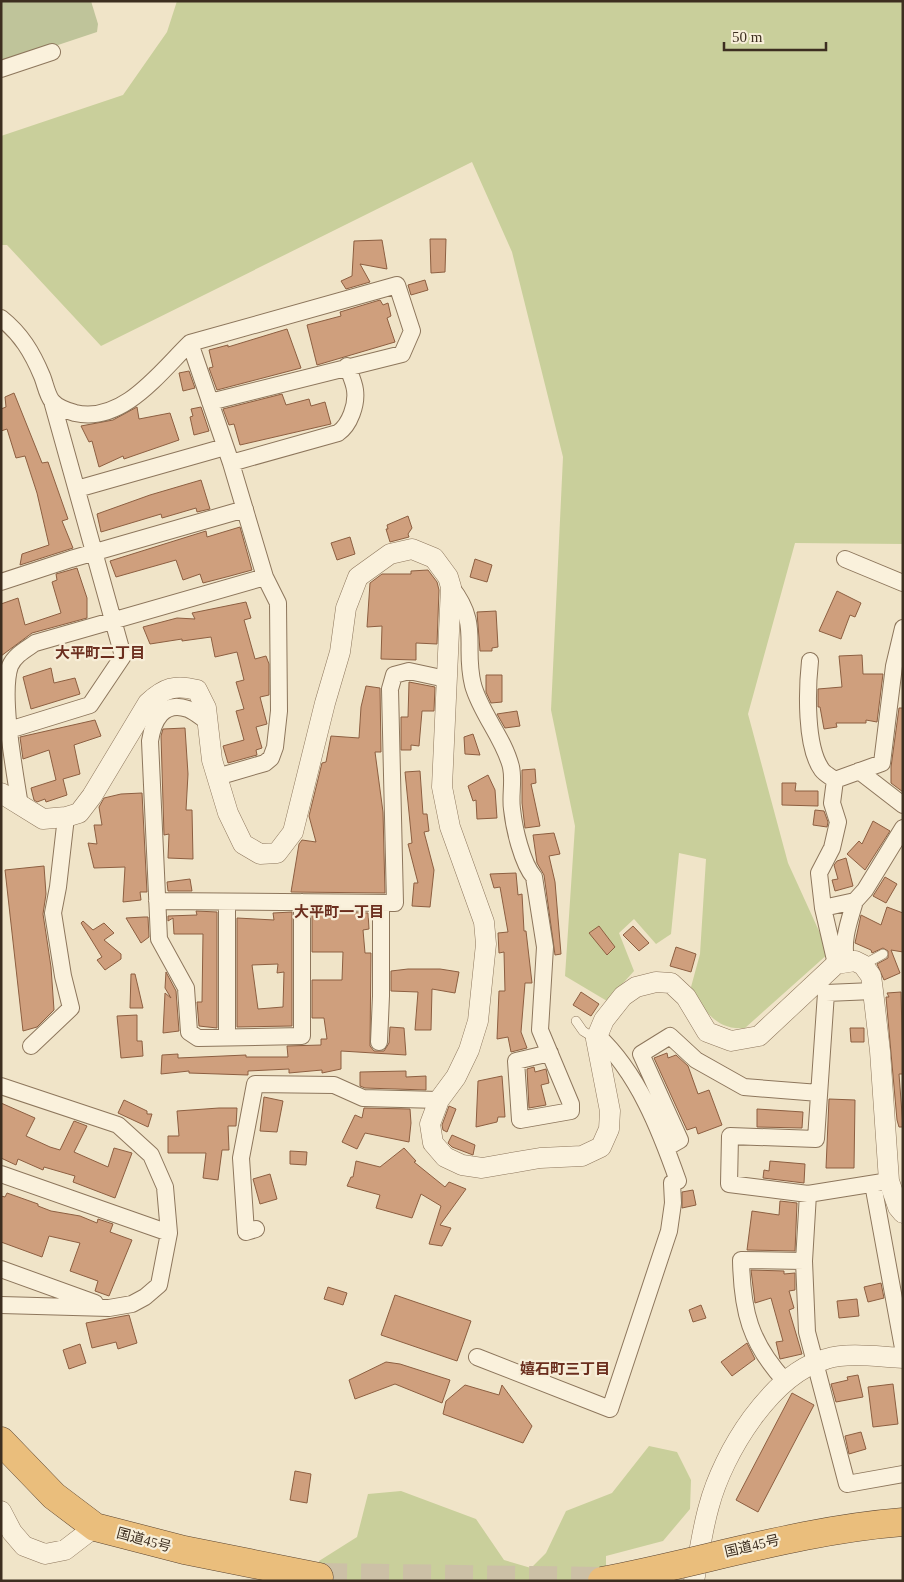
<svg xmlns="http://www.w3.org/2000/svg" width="904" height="1582" font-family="'Times New Roman','Noto Sans JP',serif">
<rect width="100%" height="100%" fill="#f0e4c8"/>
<path fill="#c9cf9b" d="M177 1H903V544L795 543 748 714 788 863 829 953 745 1028C717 1031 703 1010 691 987L700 954 706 859 679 853 671 934 656 944 634 919 619 933 634 971 607 1001 565 976 575 826 551 710 563 457 512 252 472 162 101 346 7 245H1V136L123 95 167 32Z
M649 1446 677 1452 691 1480 690 1509 663 1541 606 1556V1581H324L319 1561 357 1537 368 1494 401 1491 476 1519 504 1560 531 1568 546 1553 566 1511 612 1493Z"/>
<path fill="#bfc49a" d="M1 1H91L98 24 97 32 1 64Z"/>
<path fill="#cf9f7d" stroke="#8d5f41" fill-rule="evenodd" d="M430 239H446L445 272 431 273Z
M382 240 387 269 360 264 370 282 346 289 341 281 352 276 354 241Z
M425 280 428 290 411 295 408 285Z
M380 300 383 305 388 303 391 316 387 318 395 342 317 365 307 325 341 316 340 312Z
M287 329 301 368 217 390 209 368 213 367 209 350 228 345V347Z
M189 371 195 388 183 391 179 373Z
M14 393 42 463 48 462 68 519 62 521 73 548 20 565 22 554 49 545 37 493 25 456 16 458 7 429 1 431V409L6 407 5 397Z
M282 394 286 405 309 399 311 406 325 402 331 424 240 445 234 424 229 425 223 409Z
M137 407 139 419 170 413 179 440 124 459 123 456 99 467 92 441 89 442 81 426 113 420Z
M201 407 209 431 194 435 190 417 193 416 191 409Z
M201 480 210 509 197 512 196 508 162 518 161 514 101 532 97 514 150 495Z
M408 516 412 528 408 534 409 537 390 542 386 529H388L387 525Z
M240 527 252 570 230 576 203 583 200 574 183 580 176 560 116 577 110 561 206 531 207 537Z
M350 537 355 554 337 560 331 543Z
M475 559 492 565 487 582 470 577Z
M77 568 87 598V618L32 633 1 656V604L18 598 25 625 61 613 52 582 57 580 56 574Z
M428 570 437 582 439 590 437 644 416 643V660L381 659 382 626 367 627 370 583 382 574H411V571Z
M837 591 861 603 855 617 850 615 841 639 819 631Z
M246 602 251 618 244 620 255 659 266 656 269 664V695L260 697 267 724 256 727 262 748 256 750 257 755 228 763 223 746 244 740 236 711 244 709 236 682 244 680 237 652 215 657 211 637 182 641V639L150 644 143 627 177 618 195 619 192 613Z
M496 611 498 647 492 648V651H480L477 612Z
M862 655 863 674H883L877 722 866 720V723H836L837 727 824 729 820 707H818V689L842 687 839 656Z
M51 668 54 683 75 678 80 694 31 709 23 677Z
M486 675H502V702L491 703 486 692Z
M409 682 435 687 434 711H422L419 746 411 745V750H401V717H408Z
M366 686 380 688 381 752H375L383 812 385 893 291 892 299 844 302 840 316 842 309 816 322 763 326 762 331 736 359 738 361 707Z
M899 708H903V792L891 783V767Z
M517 711 520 726 505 728 497 714Z
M95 720 101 736 74 745 80 774 63 779 67 795 46 802 45 799 37 802 34 800 31 788 56 780 49 750 23 759 20 737Z
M185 728 188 774 186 810H192L193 859 168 858 169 834 164 835 161 736 163 729Z
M473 734 480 755 465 754 464 737Z
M535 769 536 783 531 784 540 826 525 828 522 803V770Z
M420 771 423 814H427L429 831 424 832 434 870 430 907 412 906 414 883H418L408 844 412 843 405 772Z
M488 775 495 790 497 818 477 819 476 800 473 801 468 786Z
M782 783H796L795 791H818V806L782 805Z
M142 793 147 892H140L141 900 123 902 125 867 94 868 88 843 97 844 94 825H102L99 807 104 798 121 794Z
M815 810 824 811 828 822 827 827 813 825Z
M873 821 890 831 865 870 847 854 859 841 862 844Z
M554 833 560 854 549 856 555 882 561 954 555 955 544 875 537 863 533 835Z
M846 858 853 886 835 891 832 880 838 879 834 865 837 861Z
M44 866 46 894 43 914 51 967 54 1010 37 1027 23 1031 5 870Z
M516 873 518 895 522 894 524 931H526L532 983H525L521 1032 527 1048 511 1052 508 1037 497 1039 499 991H505L504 952 499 953 498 933 508 932 500 887 494 888 490 874Z
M885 877 897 884 886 903 873 896Z
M190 879 192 891H168L167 882Z
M887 907 903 913V952L891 950 900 973 884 980 877 964 888 958V951L883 948 872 953 871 950 855 943 861 915 881 925Z
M196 911 217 912V1028L199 1026 197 1002H202L203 934H174L173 918 168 921V916L197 915Z
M292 912V1026L237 1027V918L274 920 273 913ZM278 964 277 973 284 972 283 1007 258 1009 252 965Z
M312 912 368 913 369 929 363 930 365 953H371L370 1046 374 1051H384L389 1043 390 1027 404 1028 406 1055 341 1051V1069L322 1073V1070L289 1073V1069L248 1071V1075L189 1073V1071L161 1074 162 1055 178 1054V1058L246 1055V1057H288L287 1046 321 1045V1039H327L324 1018H312V980H342L343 952H312Z
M144 917H148L149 937 141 943 126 918Z
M83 921 93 930 104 923 114 933 104 940 121 954V959L105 970 97 960 102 957 81 923Z
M599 926 615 947 607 955 589 933Z
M633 926 649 943 639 951 623 935Z
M676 947 696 954 691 972 670 966Z
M408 969H440L459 972 455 993 432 989 431 1030H415L418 992 391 991V971Z
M166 972 176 991 179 1031 163 1033 165 993 171 998 165 988Z
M131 974H135L143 1008H130Z
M581 992 599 1004 591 1016 573 1005Z
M901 992 903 1074H899L903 1127H899L897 1120 886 997H889L887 993Z
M137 1015V1041H142L143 1056 121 1058 117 1016Z
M850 1028H864V1042H851Z
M667 1053 668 1058 676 1055 688 1066 698 1094 709 1090 722 1125 698 1134 696 1127 687 1130 654 1058Z
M534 1067 535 1072 546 1069 549 1083 541 1085 546 1105 529 1108 527 1069Z
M406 1071V1077L426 1076V1090L365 1088 360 1086V1072Z
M502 1076 505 1117H498L497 1122 476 1127 478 1081Z
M264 1097 283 1101 277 1132 260 1131Z
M829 1099 855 1100 854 1168H826Z
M124 1100 147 1111V1114H152L148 1127 118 1113Z
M1 1103 35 1118 26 1136 50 1147 60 1150 74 1121 87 1126 74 1152 108 1167 114 1148 132 1153 115 1198 73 1182 75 1176 44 1167 43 1170 18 1159 16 1165 1 1158Z
M449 1106 456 1109 447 1132 443 1130 442 1125Z
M219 1108H237L236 1126H228L229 1150H222L218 1180 203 1178 206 1153H168V1136H179L177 1111Z
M364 1108 410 1109 411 1123 409 1142 365 1133 357 1149 342 1142 355 1115 362 1118Z
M757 1109 803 1112 802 1128 757 1127Z
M452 1135 475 1145 473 1155 452 1147 448 1143Z
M404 1148 416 1161 414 1162 445 1187 449 1182 466 1189 440 1225 451 1228 442 1246 429 1244 441 1206 421 1194 412 1218 376 1208 380 1195 347 1186 351 1177H353L356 1161 380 1167Z
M290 1151 307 1152 306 1165 290 1164Z
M770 1161 805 1164 804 1183 763 1178 764 1170 769 1171Z
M270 1174 277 1199 260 1204 253 1179Z
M693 1190 696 1205 682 1208V1192Z
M7 1193 38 1204V1206L51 1211 80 1216 97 1223 98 1219 113 1224 110 1232 132 1240 109 1296 95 1291 98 1281 70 1271 80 1243 49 1236 42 1257 1 1242V1196L5 1197Z
M780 1201 797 1203 795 1251 747 1250 752 1211 779 1215Z
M751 1270 784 1271V1274L795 1273V1290L789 1291 794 1308 789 1310 802 1354 780 1359 776 1342 783 1341 771 1298 755 1303Z
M881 1283 884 1298 868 1302 864 1287Z
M328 1287 347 1293 343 1305 324 1299Z
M395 1295 471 1321 457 1361 381 1335Z
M857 1299 859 1316 839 1318 837 1301Z
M701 1305 706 1318 693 1322 689 1310Z
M129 1315 137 1343 118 1349 116 1342 92 1348 86 1323Z
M747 1343 755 1359 732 1376 721 1362Z
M80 1344 86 1363 69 1369 63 1350Z
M386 1362 400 1364 450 1380 442 1403 395 1384 355 1399 349 1380Z
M858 1375 863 1397 836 1402 831 1384 848 1380 847 1377Z
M893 1384 898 1424 873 1427 868 1387Z
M465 1385 499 1395 502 1385 532 1426 523 1443 443 1414 446 1401Z
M792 1393 814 1405 758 1512 736 1500Z
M861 1432 866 1449 849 1454 845 1436Z
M295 1471 311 1474 307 1503 290 1500Z"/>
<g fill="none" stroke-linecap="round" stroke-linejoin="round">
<path stroke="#ccc0a6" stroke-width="28" stroke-dasharray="28 14" stroke-linecap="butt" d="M319 1577 602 1581"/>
<g stroke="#8d765c" stroke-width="10">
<path id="service" d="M863 965 883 954
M576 1021 583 1031 596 1039"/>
</g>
<g stroke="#8d765c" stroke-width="18">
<path id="minor" d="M1 69 52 52
M1 318C21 334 32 352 42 376 45 383 47 395 52 401 57 407 68 411 75 413 123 424 160 372 190 343
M210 402 402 354 412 331 397 285 190 343 231 463 265 577 278 603 279 711 275 747 271 758 265 763 217 777
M231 463 338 433C350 425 357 404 355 390 354 382 350 374 347 366
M77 489 225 447
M845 559 903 583
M1 582 71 559 245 509
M451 587C481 625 463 645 473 685 481 714 504 738 511 767 514 781 510 796 512 809 514 828 522 863 534 877L545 947 540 1030 571 1104V1111L520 1120 516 1061 550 1053
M810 661C807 689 805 747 822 770 825 774 831 777 835 780L882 763 894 666 903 628
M208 722C202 718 195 712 188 709 163 700 153 721 150 741L159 939 186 988 189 1032 198 1038 302 1036V902
M9 730 90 705 123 656 52 401
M859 771 903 805
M835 780 832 803 838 822 832 848 819 873 823 908 836 964
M20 806C15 773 0 695 10 666 15 655 25 650 35 643L265 577
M157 901 395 903 390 689 394 675 409 671 446 679
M823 908 855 901 865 890 903 828
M846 961C842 939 849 922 855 901
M873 991 826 993 816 1139 730 1136 729 1184 808 1194 889 1181
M227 1037V902
M379 1042 381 996V903
M31 1046 71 1008 63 976 53 913 58 887 66 817
M1 1086 118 1125 151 1155 165 1187 169 1233 159 1285 145 1297 132 1304 109 1308 1 1305
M666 1148 680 1140 641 1054 670 1036 696 1060 744 1087 819 1093
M1 1174 169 1233
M873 1184 903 1348
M808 1194 804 1261 807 1332 847 1484 903 1474
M256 1229 246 1232 241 1158 255 1084 334 1085 363 1098 439 1100
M1 1269 95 1303
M477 1357 610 1409 669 1231 673 1203 672 1183 678 1181C660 1130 638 1073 597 1035
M785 1381C750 1343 742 1311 741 1260L804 1261"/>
</g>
<g stroke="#8d765c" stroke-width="21">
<path id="tertiary" d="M1 793 43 819 66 817 79 813 92 796 148 703C164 688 175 684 197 690L206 708 212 760 228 813 243 844 260 854 277 853 293 832 325 703 340 652 346 608 358 577 390 554 412 549 434 558 448 577 451 587 442 787 450 827 484 922 486 944 478 1021 469 1050 456 1077 439 1100 430 1124 433 1143 445 1157 462 1165 482 1168 540 1158 582 1156 601 1147 609 1129 610 1111 596 1039 604 1020 623 996 636 987 656 982 671 983 686 997 707 1032 731 1041 759 1036 836 964 855 961 863 965 871 976 873 991 880 1051 889 1181 898 1207 903 1213
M1 1511 12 1532 24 1546 45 1554 65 1550 95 1527
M694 1581C699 1556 702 1530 709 1506 723 1453 771 1374 826 1359 849 1352 879 1357 903 1358"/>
</g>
<g stroke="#5b4430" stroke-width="29">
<path id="trunk" d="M1 1441 54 1496 95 1527 184 1550 319 1577"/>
</g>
<use href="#service" stroke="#faf1dc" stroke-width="9"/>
<use href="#minor" stroke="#faf1dc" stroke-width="16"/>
<use href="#tertiary" stroke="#faf1dc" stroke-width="20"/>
<use href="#trunk" stroke="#eabe7c" stroke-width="28"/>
<g stroke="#5b4430" stroke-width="29" stroke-linecap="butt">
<path id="trunk-bridge" d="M602 1581C703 1562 800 1530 903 1522"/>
</g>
<use href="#trunk-bridge" stroke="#eabe7c" stroke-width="28"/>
</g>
<g text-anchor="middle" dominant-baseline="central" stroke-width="4.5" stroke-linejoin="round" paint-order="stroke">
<g font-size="14" fill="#3d2e20" stroke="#f7eed8">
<text transform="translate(144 1540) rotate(15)">国道45号</text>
<text transform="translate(752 1546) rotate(-13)">国道45号</text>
</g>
<g font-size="15" font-weight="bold" fill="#6b2e1e" stroke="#f7eed8">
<text x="100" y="653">大平町二丁目</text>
<text x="339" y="912">大平町一丁目</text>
<text x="565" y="1369">嬉石町三丁目</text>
</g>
</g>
<rect width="904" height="1582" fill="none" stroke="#3d2e20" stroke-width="5"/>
<path d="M724 42v8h102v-8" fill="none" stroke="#3d2e20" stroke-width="2.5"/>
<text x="732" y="42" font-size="15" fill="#3d2e20" stroke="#f7eed8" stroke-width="4" paint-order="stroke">50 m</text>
</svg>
